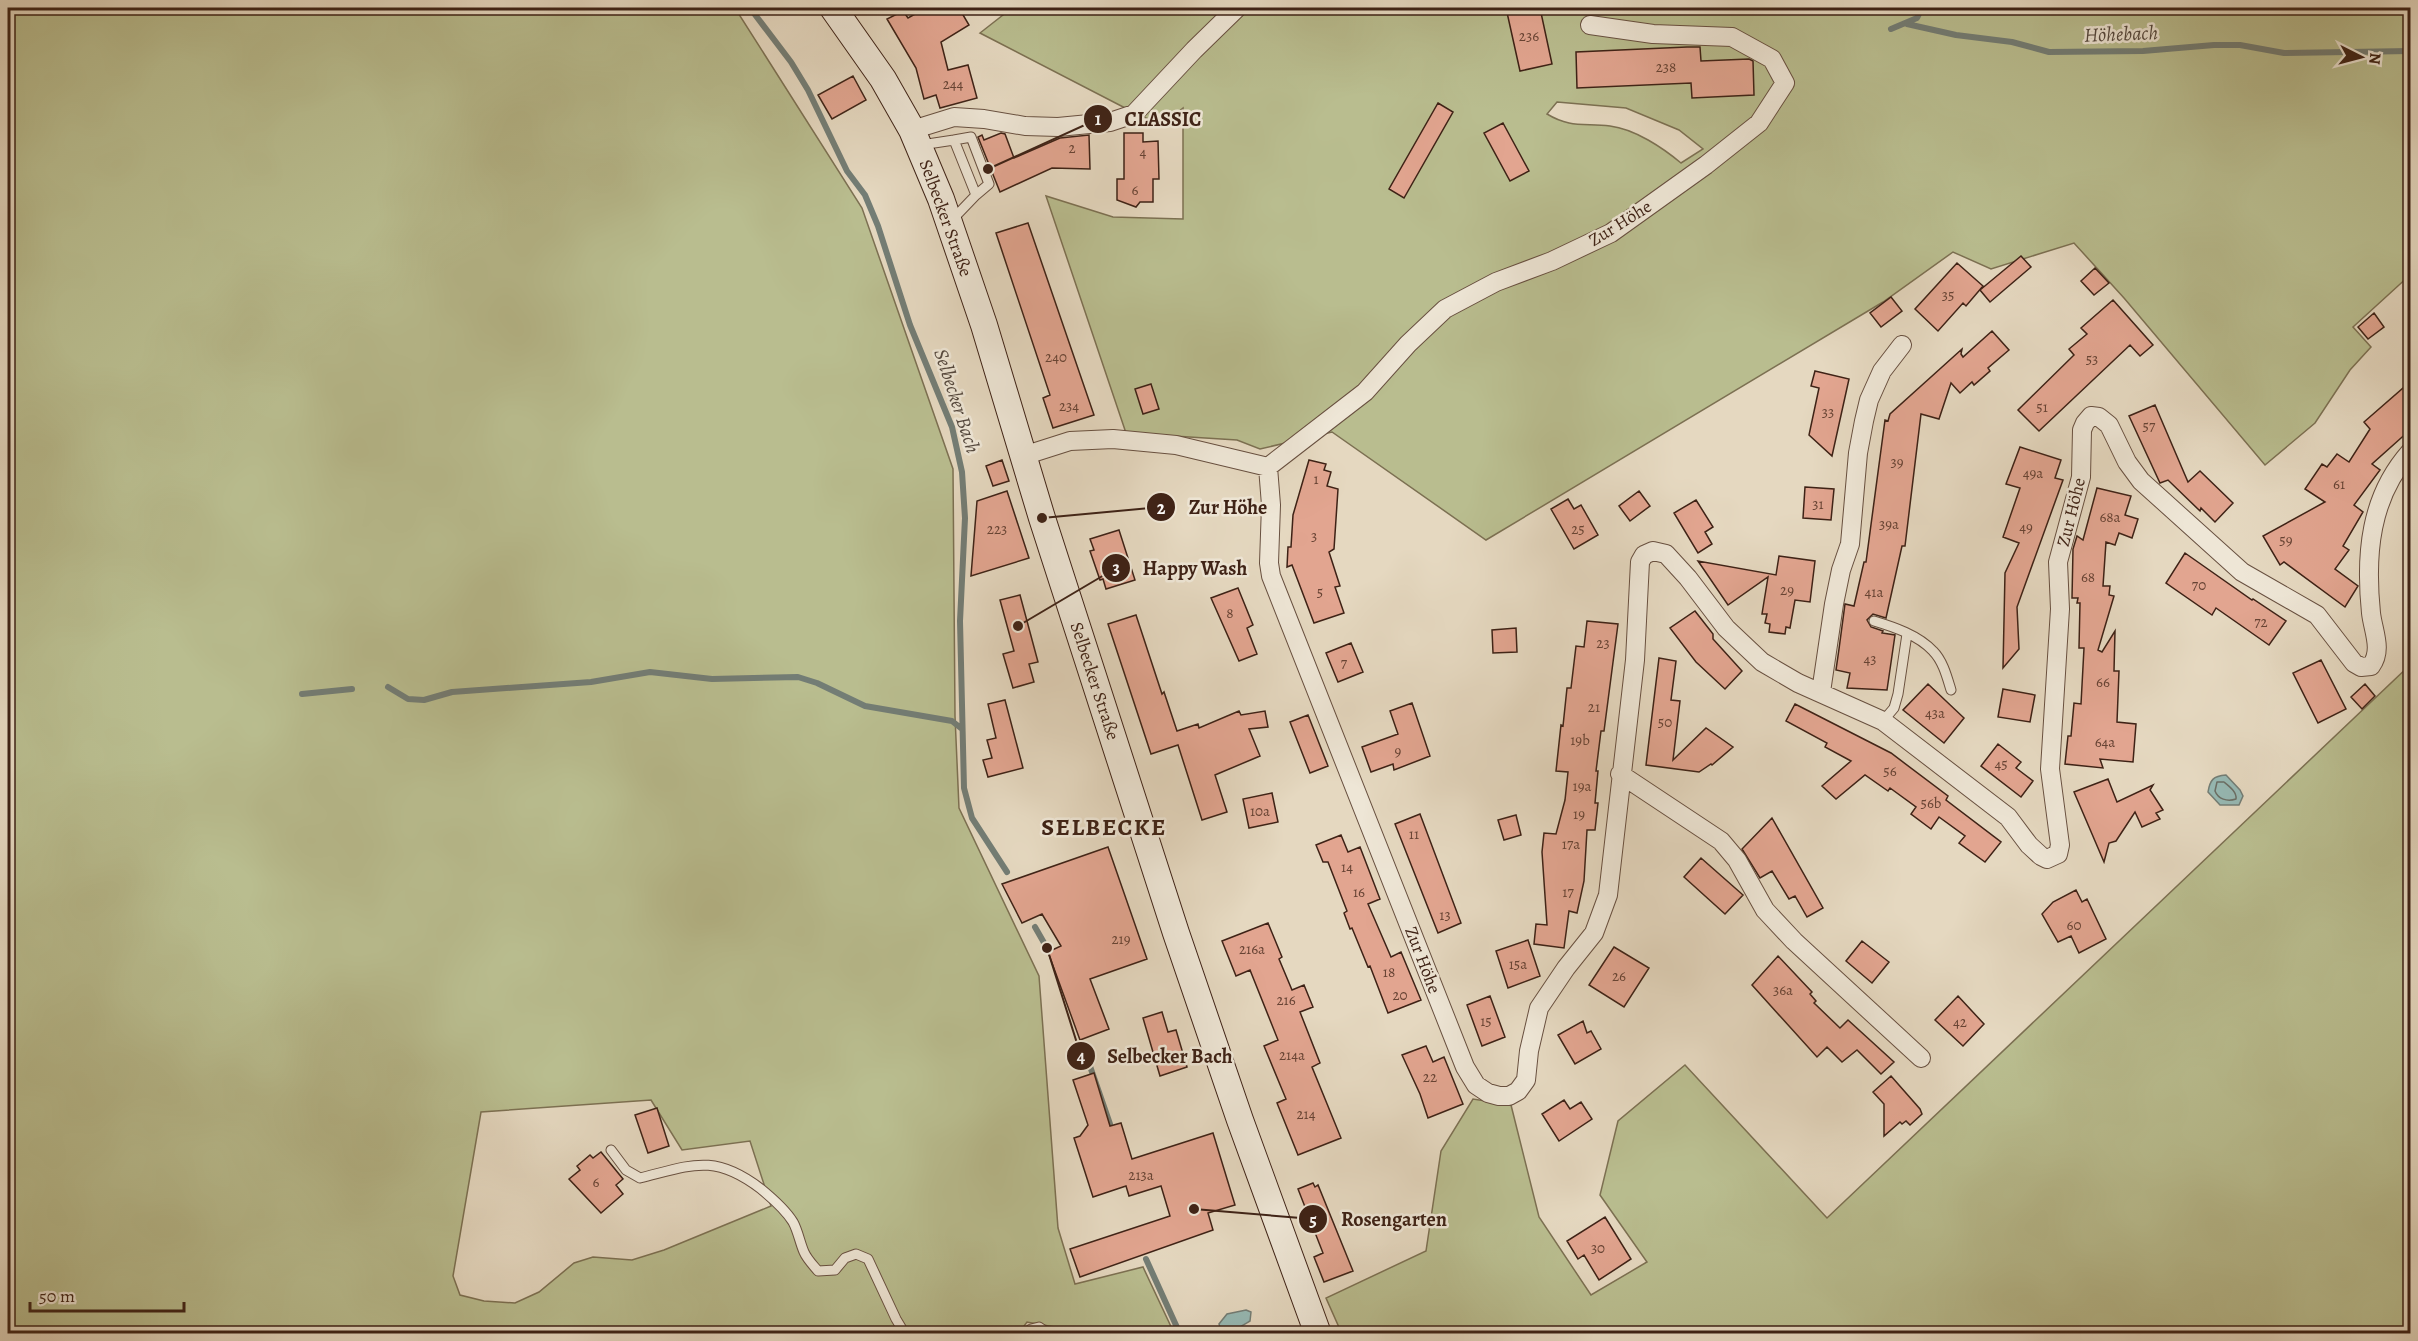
<svg xmlns="http://www.w3.org/2000/svg" width="2418" height="1341" font-family="Alegreya,serif">
<rect width="100%" height="100%" fill="#e5d8c0"/>
<filter id="stains"><feTurbulence type="fractalNoise" baseFrequency=".00333" numOctaves="4"/><feColorMatrix values="0 0 0 0 .2 0 0 0 0 .09 0 0 0 0 .02 0 0 0 .5 -.17"/></filter>
<radialGradient id="worn" r=".72"><stop offset=".6" stop-color="#630" stop-opacity="0"/><stop offset="1" stop-color="#630" stop-opacity=".3"/></radialGradient>
<path fill="#b9bd8f" stroke="#7c7052" stroke-width="1.5" fill-rule="evenodd" d="M8 8H735L862 208 953 469 955 716 959 808 1039 976 1058 1228 1075 1284 1143 1267 1174 1333H1065L1060 1328 1027 1322 1018 1334 8 1333ZM651 1100 682 1150 750 1141 771 1206 664 1250 632 1260 593 1257 574 1263 539 1292 515 1303 484 1301 460 1295 453 1276 481 1112Z
M1012 8H1225L1129 110 980 33Z
M1250 8H2410V275L2353 327 2371 347 2350 370 2315 423 2265 465 2124 298 2074 243 1991 269 1953 252 1883 302 1486 540 1332 432 1260 449 1237 440 1126 433 1046 196 1113 217 1183 219V108L1162 125 1139 115ZM1557 102 1626 108 1679 130 1703 149 1681 163C1663 148 1635 129 1610 126 1584 123 1570 128 1547 114Z
M2410 665V1333L1342 1334 1326 1298 1426 1251 1441 1151 1473 1099 1511 1105 1539 1217 1591 1295 1647 1262 1600 1195 1618 1121 1685 1065 1827 1218Z"/>
<path fill="#96b9b4" stroke="#737d75" stroke-width="1.5" d="M2226 775 2240 790 2243 796 2239 805H2220L2208 792C2210 780 2213 776 2226 775Z
M1246 1310 1251 1312 1250 1321C1240 1327 1233 1332 1221 1330L1219 1324 1227 1314Z"/>
<g fill="none" stroke-linecap="round" stroke-linejoin="round">
<path stroke="#6a6e65" stroke-width="1.5" d="M2217 782H2224C2229 786 2237 792 2236 799 2227 802 2218 799 2215 791Z"/>
<path stroke="#737d75" stroke-width="6" d="M750 8 791 62 808 90 847 171 865 195 878 226 910 325 952 427 962 472 965 518 960 621 964 788 972 818 1007 872
M1907 24 1956 35 2012 42 2049 52 2143 51 2214 45H2240L2284 53 2410 51
M1891 29 1917 18 1922 8
M388 687 408 699 424 700 452 692 591 682 650 672 712 679 798 677 817 683 865 706 952 721 962 729
M302 694 352 689
M1035 927 1047 948
M1083 1046 1110 1124
M1146 1259 1180 1334"/>
</g>
<path fill="#e2a590" stroke="#3e2216" stroke-width="1.5" d="M926 8H959L969 25 941 42 948 70 968 65 977 98 940 108 936 95 924 99 916 68 887 19 903 11 908 18Z
M1506 8H1540L1552 64 1520 71Z
M1687 47H1700L1701 61 1749 59 1753 61 1754 95 1692 98 1691 83 1577 88 1576 52Z
M853 76 866 100 832 119 818 95Z
M1438 103 1453 112 1404 198 1389 189Z
M1503 123 1529 171 1510 181 1484 133Z
M1001 133 1005 134 1014 158 1060 138 1089 135 1090 169 1052 168 1000 192 978 137 982 135 984 140Z
M1124 133H1143V142L1158 141 1159 179H1153V202H1140L1136 207 1117 200V179H1124Z
M1028 223 1094 415 1053 428 1043 398 1050 395 996 233Z
M2021 256 2031 267 1990 302 1980 290Z
M1957 263 1983 286 1966 306 1963 303 1938 331 1915 309Z
M2095 268 2109 283 2094 295 2081 281Z
M1891 297 1902 311 1881 327 1870 313Z
M2113 300 2153 345 2140 356 2130 345 2039 431 2018 410 2074 355 2069 349 2087 334 2081 328Z
M2374 313 2384 327 2368 339 2358 327Z
M1992 331 2009 350 1988 368 1990 371 1974 385 1972 382 1960 393 1951 383 1939 419 1921 414 1905 546H1902L1886 618 1873 614 1867 620 1871 627 1883 631 1882 633 1895 635 1887 690 1847 688 1850 673 1836 670 1839 649 1845 604 1854 606 1864 562H1866L1885 420 1888 421 1890 414 1962 349 1961 354 1963 357Z
M1815 371 1849 379 1832 456 1809 435 1819 388 1811 386Z
M2410 382V430L2372 464 2380 470 2354 505 2363 512 2343 546 2349 550 2335 569 2358 586 2345 607 2284 562 2280 565 2263 536 2325 502 2305 489 2322 464 2327 467 2337 454 2349 462 2370 429 2364 422Z
M1151 384 1159 409 1143 414 1135 389Z
M2155 405 2188 482 2200 471 2233 503 2215 522 2201 508 2200 511 2168 480 2160 483 2129 416Z
M2020 447 2061 460 2055 478 2063 480 2017 607 2019 649 2003 668 2005 573 2019 543 2003 537 2020 488 2006 484Z
M1002 460 1009 481 993 486 986 466Z
M1309 460 1326 464 1324 470 1331 472 1327 486 1338 489 1334 549 1329 552 1340 586 1335 587 1344 613 1314 623 1292 565 1287 567 1288 547H1291L1293 515Z
M1805 487 1834 489 1831 520 1803 518Z
M2097 488 2131 496 2125 515 2138 519 2132 538 2119 533 2115 545 2106 542 2103 586H2110L2109 595 2114 596 2098 650 2102 652 2115 631 2114 671H2119L2117 722 2136 724 2133 762 2100 759 2103 768 2065 764 2068 736H2071L2074 703 2081 704 2084 648H2079L2080 603H2077L2078 598H2072L2073 549 2077 536 2083 540Z
M1007 491 1029 558 971 576 977 501Z
M1639 491 1650 506 1630 521 1619 506Z
M1568 499 1574 509 1581 505 1598 535 1574 549 1551 509Z
M1696 500 1713 527 1705 532 1712 544 1698 553 1674 513Z
M1119 530 1135 580 1106 589 1103 579 1100 580 1090 551 1094 550 1090 539Z
M2185 553 2252 600 2253 599 2286 621 2269 645 2216 608 2212 615 2166 583Z
M1779 556 1815 561 1810 602 1795 600 1790 628 1786 627 1785 634 1769 632 1770 624 1765 623 1767 614H1762L1768 577 1728 605 1698 561 1776 575Z
M1238 588 1253 625 1247 628 1257 654 1239 661 1211 598Z
M1020 595 1038 662 1029 664 1034 682 1013 688 1003 654 1014 651 1000 600Z
M1695 611 1713 634V639L1742 671 1725 689 1696 662 1670 628Z
M1136 615 1162 694 1164 692 1177 731 1198 724 1199 728 1239 711 1241 715 1265 711 1268 727 1249 729 1260 756 1215 775 1227 812 1202 820 1178 745 1151 754 1108 624Z
M1587 621 1618 624 1604 731H1601L1596 771H1598L1595 803H1598L1595 830H1587L1584 881 1577 913 1569 911 1564 948 1534 944 1536 924 1547 925 1542 852 1544 833 1556 834 1565 800 1568 772 1556 771 1561 725 1563 726 1567 688H1571L1576 646 1584 647Z
M1516 628 1517 652 1493 653 1492 630Z
M1351 643 1363 672 1338 682 1326 653Z
M1659 658 1676 661 1671 700 1680 701 1673 760 1706 728 1733 747 1712 765 1711 764 1699 772 1646 765Z
M2321 660 2346 709 2318 723 2293 673Z
M1928 684 1964 718 1944 743 1903 710Z
M2365 684 2375 696 2362 709 2351 697Z
M2003 689 2035 695 2030 722 1998 717Z
M1005 700 1023 768 988 777 983 760 992 758 987 740 996 738 988 704Z
M1412 703 1430 756 1394 770 1393 764 1371 772 1362 747 1398 734 1390 711Z
M1795 704 1891 753 1948 796 1946 800 2001 842 1985 862 1959 843 1965 836 1939 817 1931 829 1911 814 1916 807 1890 788 1888 791 1865 775 1836 799 1822 786 1851 761 1825 747 1827 743 1786 721Z
M1308 715 1328 766 1310 773 1290 722Z
M1998 744 2021 762 2016 768 2033 781 2021 797 1981 766Z
M2108 779 2117 802 2153 785 2150 790 2163 810 2156 813 2160 819 2142 827 2135 812 2116 841 2109 843 2104 862 2074 792Z
M1272 793 1278 822 1249 828 1243 799Z
M1420 814 1461 923 1438 933 1395 824Z
M1516 815 1521 835 1504 840 1498 820Z
M1772 818 1823 908 1807 917 1795 896 1789 899 1772 871 1760 878 1742 849Z
M1341 835 1348 852 1360 847 1380 899 1368 904 1391 957 1401 952 1421 1000 1388 1013 1370 966 1368 967 1352 928 1350 929 1344 913 1347 911 1328 862H1323L1316 845Z
M1108 847 1147 959 1090 979 1109 1029 1080 1040 1048 952 1061 946 1042 914 1022 923 1002 884Z
M1701 858 1743 895 1725 914 1684 877Z
M2076 890 2082 902 2087 899 2106 939 2079 953 2071 936 2058 942 2042 914 2053 902Z
M1268 923 1282 957 1279 959 1292 990 1304 985 1313 1007 1300 1012 1320 1063 1312 1067 1341 1138 1298 1155 1277 1103 1286 1099 1264 1046 1278 1040 1250 970 1236 976 1222 941Z
M1528 940 1540 976 1508 988 1496 951Z
M1862 941 1889 962 1872 983 1846 961Z
M1614 947 1649 968 1624 1007 1589 985Z
M1778 956 1812 992 1810 994 1816 1001 1814 1003 1840 1028 1848 1020 1894 1062 1881 1074 1857 1050 1842 1062 1827 1047 1817 1057 1752 985Z
M1490 996 1505 1037 1482 1046 1467 1005Z
M1958 996 1984 1024 1963 1046 1935 1020Z
M1162 1012 1168 1032 1176 1030 1187 1067 1160 1076 1143 1018Z
M1583 1021 1587 1033 1591 1031 1601 1049 1575 1064 1558 1035Z
M1426 1046 1433 1062 1444 1057 1463 1104 1428 1118 1420 1094 1402 1055Z
M1094 1073 1110 1126 1121 1123 1132 1159 1213 1133 1235 1205 1208 1213 1213 1230 1080 1277 1070 1249 1170 1216 1161 1186 1129 1196 1126 1186 1093 1197 1074 1138 1080 1136 1088 1125 1073 1080Z
M1891 1076 1920 1109 1922 1114 1910 1125 1906 1121 1902 1124 1900 1122 1884 1136V1104L1873 1092Z
M1564 1100 1570 1109 1581 1102 1592 1119 1559 1141 1542 1114Z
M657 1108 669 1146 648 1153 635 1115Z
M601 1152 623 1179 616 1185 623 1194 601 1213 569 1179 580 1170 577 1166 590 1155 593 1158Z
M1313 1183 1315 1187 1318 1185 1353 1271 1324 1282 1314 1257 1323 1253 1298 1189Z
M1605 1217 1631 1259 1599 1280 1584 1255 1578 1259 1567 1241Z"/>
<g fill="none" stroke-linecap="round" stroke-linejoin="round">
<g stroke="#685040" stroke-width="11">
<path id="lane" d="M954 140 971 137 989 184 976 195
M921 145 954 140 976 195 952 220
M1874 621C1894 627 1918 635 1933 651 1943 661 1947 677 1951 690
M1883 721 1894 708 1898 694 1907 634
M611 1150 626 1170 640 1178C692 1165 714 1153 761 1189 772 1198 785 1209 793 1222 798 1231 800 1243 804 1252 807 1259 813 1265 818 1271L835 1270 845 1258 856 1254 868 1259 896 1319 905 1334
M1025 1334 1031 1329 1039 1327 1049 1334"/>
</g>
<g stroke="#685040" stroke-width="20">
<path id="street" d="M912 130 954 117 984 119 1025 126 1058 127 1110 122 1134 114 1194 50 1237 8
M1023 456 1070 441 1113 439 1176 445 1268 467 1365 392 1408 344 1445 309 1496 282 1552 261 1611 233 1706 165 1759 123 1785 83 1772 59 1732 37 1653 34 1590 25
M1268 467 1271 505 1269 563 1271 576 1465 1067 1476 1085 1488 1093 1499 1096H1509L1518 1091 1526 1080 1529 1051 1539 1008 1566 968 1594 933 1608 895 1635 660 1640 562 1644 555 1653 551 1666 554 1688 578 1726 628 1762 662 1798 683 1883 721 2008 817 2029 845 2041 856 2047 859 2058 854 2060 845 2050 769 2060 609 2058 562 2081 477 2082 430 2085 423 2091 416 2099 417 2109 425 2127 462 2141 481 2242 572 2317 615 2354 663 2361 667 2371 666C2383 650 2373 631 2371 613 2365 554 2370 497 2410 452
M1821 692 1834 604 1841 570 1850 544 1858 453 1864 421 1869 400 1882 371 1902 345
M1620 774 1721 841 1737 860 1765 910 1794 941 1921 1058"/>
</g>
<g stroke="#3e2216" stroke-width="28">
<path id="secondary" d="M833 8 883 79 912 130 941 199 984 325 1042 518 1176 933 1240 1120 1318 1334"/>
</g>
<use href="#lane" stroke="#eee6d6" stroke-width="9"/>
<use href="#street" stroke="#eee6d6" stroke-width="18"/>
<use href="#secondary" stroke="#eee6d6" stroke-width="26"/>
</g>
<g text-anchor="middle" dominant-baseline="central" stroke-width="5" stroke-linejoin="round" paint-order="stroke">
<g font-size="15" fill="#674334">
<text x="1529" y="36">236</text>
<text x="1666" y="67">238</text>
<text x="953" y="84">244</text>
<text x="1072" y="148">2</text>
<text x="1143" y="152">4</text>
<text x="1135" y="190">6</text>
<text x="1948" y="295">35</text>
<text x="1056" y="357">240</text>
<text x="2092" y="359">53</text>
<text x="1069" y="406">234</text>
<text x="2042" y="407">51</text>
<text x="1828" y="412">33</text>
<text x="2149" y="426">57</text>
<text x="1897" y="462">39</text>
<text x="2033" y="473">49a</text>
<text x="1316" y="479">1</text>
<text x="2339" y="484">61</text>
<text x="1818" y="504">31</text>
<text x="2110" y="517">68a</text>
<text x="1889" y="524">39a</text>
<text x="2026" y="527">49</text>
<text x="997" y="529">223</text>
<text x="1578" y="529">25</text>
<text x="1314" y="536">3</text>
<text x="2286" y="540">59</text>
<text x="2088" y="577">68</text>
<text x="2199" y="585">70</text>
<text x="1787" y="590">29</text>
<text x="1320" y="592">5</text>
<text x="1874" y="592">41a</text>
<text x="1230" y="613">8</text>
<text x="2261" y="622">72</text>
<text x="1603" y="643">23</text>
<text x="1870" y="659">43</text>
<text x="1344" y="663">7</text>
<text x="2103" y="682">66</text>
<text x="1594" y="707">21</text>
<text x="1935" y="713">43a</text>
<text x="1665" y="722">50</text>
<text x="1580" y="740">19b</text>
<text x="2105" y="742">64a</text>
<text x="1398" y="751">9</text>
<text x="2001" y="764">45</text>
<text x="1890" y="771">56</text>
<text x="1582" y="786">19a</text>
<text x="1931" y="803">56b</text>
<text x="1260" y="811">10a</text>
<text x="1579" y="814">19</text>
<text x="1414" y="834">11</text>
<text x="1571" y="844">17a</text>
<text x="1347" y="867">14</text>
<text x="1359" y="892">16</text>
<text x="1568" y="892">17</text>
<text x="1445" y="915">13</text>
<text x="2074" y="925">60</text>
<text x="1121" y="939">219</text>
<text x="1252" y="949">216a</text>
<text x="1518" y="964">15a</text>
<text x="1389" y="972">18</text>
<text x="1619" y="976">26</text>
<text x="1783" y="990">36a</text>
<text x="1400" y="995">20</text>
<text x="1286" y="1000">216</text>
<text x="1486" y="1021">15</text>
<text x="1960" y="1022">42</text>
<text x="1292" y="1055">214a</text>
<text x="1430" y="1077">22</text>
<text x="1306" y="1114">214</text>
<text x="1141" y="1175">213a</text>
<text x="596" y="1182">6</text>
<text x="1598" y="1248">30</text>
</g>
<g font-size="18" fill="#3e2216" stroke="#eee6d6">
<text transform="translate(946 218) rotate(70)">Selbecker Straße</text>
<text transform="translate(1620 223) rotate(-32)">Zur Höhe</text>
<text transform="translate(2071 512) rotate(-76)">Zur Höhe</text>
<text transform="translate(1095 681) rotate(72)">Selbecker Straße</text>
<text transform="translate(1423 960) rotate(69)">Zur Höhe</text>
</g>
<g font-size="20" font-style="italic" fill="#54483e" stroke="#eee6d6">
<text transform="translate(2121 34) rotate(-2)">Höhebach</text>
<text transform="translate(957 401) rotate(72)">Selbecker Bach</text>
</g>
<g font-size="24" font-weight="bold" letter-spacing="1.5" fill="#3e2216" stroke="#eee6d6">
<text x="1104" y="827">SELBECKE</text>
</g>
</g>
<path fill="none" stroke="#3e2216" stroke-width="2" d="M988 169L1098 119M1042 518L1161 507M1018 626L1116 568M1047 948L1081 1056M1194 1209L1313 1219"/>
<g fill="#3e2216" stroke="#eee6d6" stroke-width="2">
<circle cx="988" cy="169" r="6"/>
<circle cx="1042" cy="518" r="6"/>
<circle cx="1018" cy="626" r="6"/>
<circle cx="1047" cy="948" r="6"/>
<circle cx="1194" cy="1209" r="6"/>
<circle cx="1098" cy="119" r="15"/>
<circle cx="1161" cy="507" r="15"/>
<circle cx="1116" cy="568" r="15"/>
<circle cx="1081" cy="1056" r="15"/>
<circle cx="1313" cy="1219" r="15"/>
</g>
<g font-size="18" text-anchor="middle" font-weight="bold" fill="#fff">
<text x="1098" y="125">1</text>
<text x="1161" y="514">2</text>
<text x="1116" y="574">3</text>
<text x="1081" y="1062">4</text>
<text x="1313" y="1226">5</text>
</g>
<g font-size="20" text-anchor="middle" font-weight="bold" fill="#3e2216" stroke="#eee6d6" stroke-width="5" stroke-linejoin="round" paint-order="stroke">
<text x="1163" y="126">CLASSIC</text>
<text x="1228" y="514">Zur Höhe</text>
<text x="1195" y="575">Happy Wash</text>
<text x="1170" y="1063">Selbecker Bach</text>
<text x="1394" y="1226">Rosengarten</text>
</g>
<rect width="2418" height="1341" fill="none" stroke="#e5d8c0" stroke-width="30"/>
<rect x="9" y="9" width="2400" height="1323" fill="none" stroke="#3e2216" stroke-width="3"/>
<rect x="15" y="15" width="2388" height="1311" fill="none" stroke="#3e2216" stroke-width="1.5"/>
<g transform="translate(2361 57) rotate(96)" stroke="#eee6d6" stroke-width="4.5" paint-order="stroke">
<path d="M0-4.5L10 22L0 15L-10 22Z" fill="#3e2216"/>
<text y="-9" font-size="16" font-weight="bold" text-anchor="middle" fill="#3e2216">N</text>
</g>
<path d="M30 1302v9h154v-9" fill="none" stroke="#3e2216" stroke-width="3"/>
<text x="39" y="1302" font-size="18" fill="#3e2216" stroke="#eee6d6" stroke-width="4.5" paint-order="stroke">50 m</text>
<rect width="100%" height="100%" filter="url(#stains)"/>
<rect width="100%" height="100%" fill="url(#worn)"/>
</svg>
